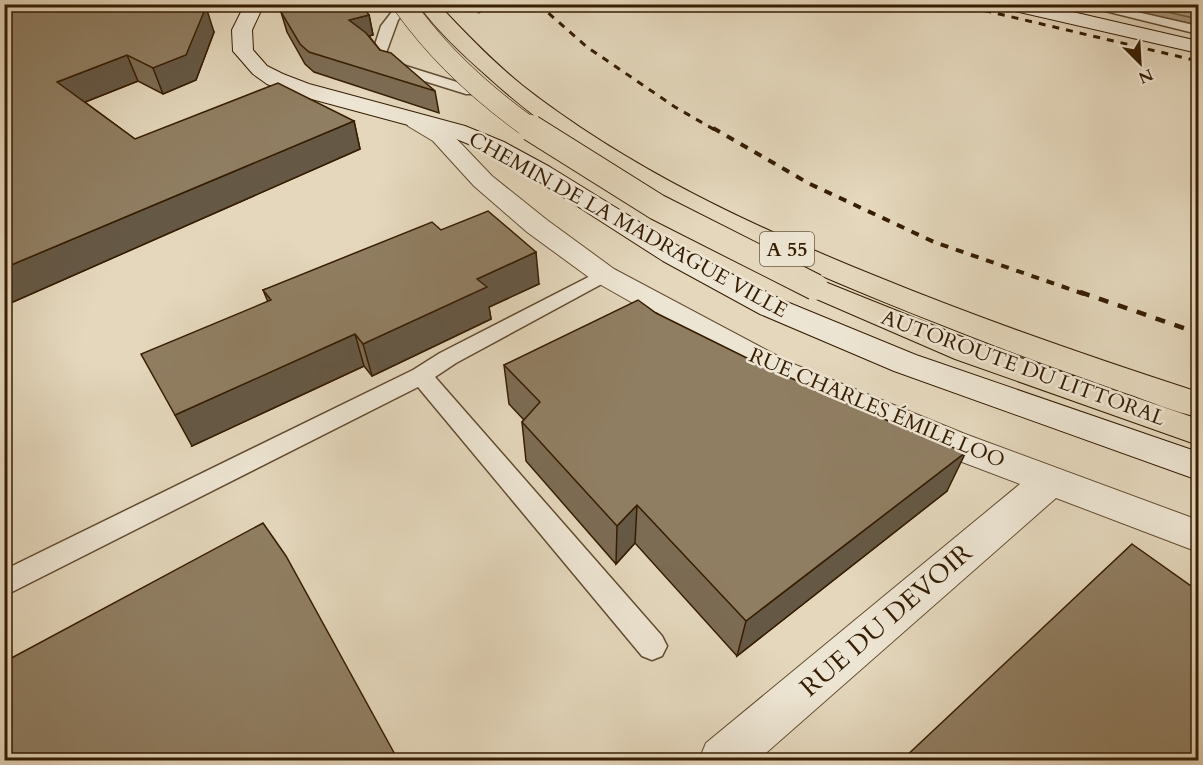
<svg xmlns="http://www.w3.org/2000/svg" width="1203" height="765" font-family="Cardo,serif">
<rect width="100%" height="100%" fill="#e4d7bc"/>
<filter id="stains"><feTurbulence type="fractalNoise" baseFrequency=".00333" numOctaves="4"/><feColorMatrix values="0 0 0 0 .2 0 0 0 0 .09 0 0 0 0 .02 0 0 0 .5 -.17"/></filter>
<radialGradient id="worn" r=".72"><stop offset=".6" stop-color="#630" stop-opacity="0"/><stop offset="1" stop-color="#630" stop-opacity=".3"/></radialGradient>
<path fill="#a9987c" stroke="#7b674a" stroke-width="1.5" d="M1104 5H1198V25Z"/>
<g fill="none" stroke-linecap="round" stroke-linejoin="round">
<path stroke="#705a3e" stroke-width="1.5" d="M1132 4 1198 19"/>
<g stroke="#624c2f" stroke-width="3">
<path id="lane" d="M398 4H412L398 20 386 53 396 63 476 88 478 91 476 94H466L386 69 372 54 381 26Z
M467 4H482L485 8 479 12Z
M1077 4H1102L1198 26V34Z
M604 269 611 271 614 275 611 279 456 363 435 377 662 636 667 646 662 656 652 660 642 656 418 387 4 596V570L413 370 440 353Z"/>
</g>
<g stroke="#624c2f" stroke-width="2">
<path id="street" d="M416 114 424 116 449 131 492 176 547 220 614 269 791 363 965 434 1198 520V552L1056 498 758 760H699L706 743 1020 484 941 454 767 379 594 281 527 232 474 186 433 141 408 126 405 121 408 116Z"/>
</g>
<g stroke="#361d00" stroke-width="2">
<path id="secondary" d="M245 4H264L252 30 253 50 267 66 283 74 309 84 465 126 504 142 550 167 683 249 782 300 916 355 1198 452V480L894 371 760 314 663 261 532 177 488 152 449 136 293 94 267 84 253 74 233 51 232 30Z
M1002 4H1038L1198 41V53L1011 10 1004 8Z"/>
</g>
<g stroke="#361d00" stroke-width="2">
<path id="highway" d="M418 4H438C465 33 492 61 523 86 629 169 754 227 878 277 983 320 1090 357 1198 392V417C1174 412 1149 401 1125 393 1081 377 1037 362 993 345 821 278 625 202 487 76 463 55 437 31 418 4Z
M815 278 977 343 1198 419V445L955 359 805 294 800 287 805 280Z"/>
</g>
<use href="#lane" fill="#ede5d3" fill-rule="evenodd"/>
<use href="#street" fill="#ede5d3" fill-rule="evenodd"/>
<use href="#secondary" fill="#ede5d3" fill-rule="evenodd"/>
<use href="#highway" fill="#e4d7bc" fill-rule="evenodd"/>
<path stroke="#361d00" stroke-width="3" stroke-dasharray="7 7" stroke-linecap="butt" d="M538 4 587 47 675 107 715 130
M957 4 1198 61"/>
<path stroke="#361d00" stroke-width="4" stroke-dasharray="8 8" stroke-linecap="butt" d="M713 128 808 183 934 242 1084 294"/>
<path stroke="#361d00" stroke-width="4.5" stroke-dasharray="10 10" stroke-linecap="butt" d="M1080 292 1198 333"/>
<g stroke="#361d00" stroke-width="22" stroke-linecap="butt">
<path id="highway-bridge-far1" d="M403 4C439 55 482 94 533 130"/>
</g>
<g stroke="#361d00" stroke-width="28" stroke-linecap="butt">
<path id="highway-bridge" d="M531 128 657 207 815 287"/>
</g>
<use href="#highway-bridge-far1" stroke="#e4d7bc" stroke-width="21"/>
<use href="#highway-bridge" stroke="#e4d7bc" stroke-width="26"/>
</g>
<path fill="#7c6c54" stroke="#361d00" stroke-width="1.5" d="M4 4 214 32 196 80 163 94 138 81 85 102 135 139 354 121 360 149 6 305 4 303Z
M281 12 369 15 373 35 369 36 380 50 435 91 439 113 314 72 305 64 287 32Z
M441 230 539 284 489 307 491 319 372 376 364 366 192 446 268 302 263 290Z
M656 313 947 491 737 656 635 543 616 564 526 461 522 422 524 420 509 404 504 365Z"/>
<path fill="#655845" stroke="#361d00" stroke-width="1.5" d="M206 7 214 32 196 80 163 94 153 68Z
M369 15 373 35 354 40 349 20Z
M127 55 138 81 70 108 57 82Z
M354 121 360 149 6 305 4 302V268Z
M536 252 539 284 489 307 491 319 372 376 363 344 477 279Z
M355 334 364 366 192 446 175 415Z
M966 452 947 491 737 656 746 621Z
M637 505 635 543 616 564 617 526Z"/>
<path fill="#907e62" stroke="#361d00" stroke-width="1.5" d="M195 4 199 10 206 7 186 55 153 68 127 55 57 82 135 139 278 83 354 121 4 268V5Z
M285 4H361L369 15 349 20 366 33 380 50 391 53 435 91 309 52 300 44 281 12Z
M488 211 536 252 477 279 487 287 363 344 355 334 175 415 141 354 271 300 263 290 432 222 441 230Z
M638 300 656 313 759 364 934 441 966 452 746 621 637 505 617 526 522 422 540 402 504 365Z
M263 523 286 556 398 760H4V662Z
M1132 544 1198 591V760H902Z"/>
<g text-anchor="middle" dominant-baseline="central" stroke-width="5" stroke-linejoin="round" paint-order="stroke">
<rect fill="#ede5d3" stroke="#6d593f" stroke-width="1.5" x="760" y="232" width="54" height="34" rx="4.5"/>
<g font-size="20" font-weight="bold" fill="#361d00">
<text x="787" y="249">A 55</text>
</g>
<g font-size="21" fill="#361d00" stroke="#ede5d3">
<text transform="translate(628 225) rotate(29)">CHEMIN DE LA MADRAGUE VILLE</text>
<text transform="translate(1023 368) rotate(20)">AUTOROUTE DU LITTORAL</text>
<text transform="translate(877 408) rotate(23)">RUE CHARLES ÉMILE LOO</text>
</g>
<g font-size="26" fill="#361d00" stroke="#ede5d3">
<text transform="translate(886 620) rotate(-41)">RUE DU DEVOIR</text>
</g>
</g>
<rect width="1203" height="765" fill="none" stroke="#e4d7bc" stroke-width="24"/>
<rect x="6" y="6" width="1191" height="753" fill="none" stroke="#361d00" stroke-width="3"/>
<rect x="12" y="12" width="1179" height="741" fill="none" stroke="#361d00" stroke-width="1.5"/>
<g transform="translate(1140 63) rotate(156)" stroke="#ede5d3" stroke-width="4.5" paint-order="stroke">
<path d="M0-4.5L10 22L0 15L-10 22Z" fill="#361d00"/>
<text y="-9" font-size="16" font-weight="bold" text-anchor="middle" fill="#361d00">N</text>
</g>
<rect width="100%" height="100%" filter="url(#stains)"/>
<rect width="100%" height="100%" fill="url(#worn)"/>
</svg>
